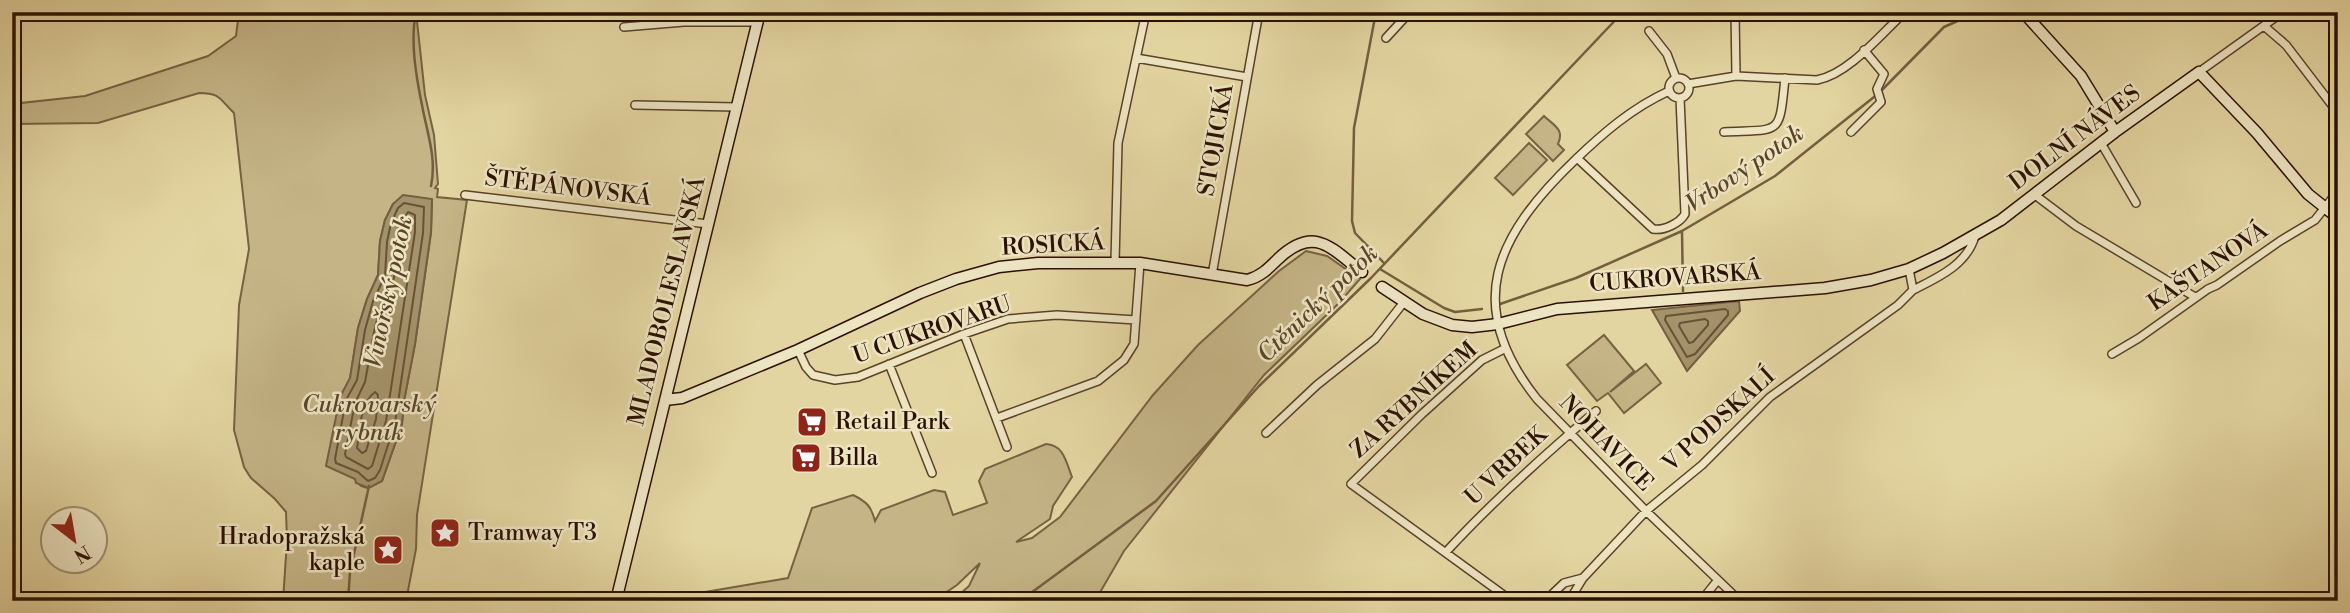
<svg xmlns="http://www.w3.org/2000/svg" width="2350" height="613" font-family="'Libre Bodoni',serif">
<rect width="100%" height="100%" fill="#e3d5a1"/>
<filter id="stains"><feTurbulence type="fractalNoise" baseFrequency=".00286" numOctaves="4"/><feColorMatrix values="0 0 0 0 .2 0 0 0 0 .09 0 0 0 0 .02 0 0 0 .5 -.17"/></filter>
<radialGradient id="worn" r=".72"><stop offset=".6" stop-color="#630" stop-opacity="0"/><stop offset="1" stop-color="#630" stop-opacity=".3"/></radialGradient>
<path fill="#c4b486" stroke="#786243" stroke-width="2" fill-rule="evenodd" d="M239 12H416L425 95 434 135 438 184 435 188 438 189 437 197 467 200 417 515 416 549 406 601H283L287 541 286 512 275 499 251 478 244 467 234 430 239 305 249 249 234 113C219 99 221 93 199 93L98 123 12 124V104L85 96 208 56 236 36ZM422 198 432 200 431 233 415 344 404 401 402 424 382 481 367 488 361 486 355 479 340 397 350 379 358 328 367 299 378 275 380 241 385 220 393 204Z
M1544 116C1553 125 1565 129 1558 144L1564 150 1553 161 1526 134Z
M1529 143 1547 160 1513 195 1495 178Z
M1306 251 1327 256 1360 279 1338 304 1264 375 1124 551 1095 601H952L969 586 980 563 957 585 933 601H730L764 593 717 601H652L788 578 812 508 853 495C867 502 871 506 875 521L881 510 934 490 945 492 953 515 987 503 979 481 985 469 1046 444C1064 445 1066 462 1072 477L1053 506 1050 519 1016 542 1032 538 1060 517 1153 395 1198 345 1279 271Z
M1604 335 1634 371 1610 392 1646 364 1661 383 1624 413 1608 393 1597 401 1567 365Z"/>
<path fill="#a4926a" stroke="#745e40" stroke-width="2" d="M403 195 432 199 431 232 415 344 404 401 402 424 382 481 369 488 356 483 355 479 326 466 340 397 350 378 358 328 367 299 378 275 380 241 385 220 393 204Z
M1739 301 1740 311 1687 371 1652 310Z"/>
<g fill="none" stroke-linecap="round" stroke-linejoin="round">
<path stroke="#685235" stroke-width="2" d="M404 203 424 207 423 233 395 423 380 470 375 478 368 481 358 472 336 463 335 459 346 400 357 380 365 330 373 301 385 276 387 242 391 223 398 208Z
M408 212 415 215V232L386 421 372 466 368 469 346 457 345 454 355 403 365 382 374 332 381 304 394 278 395 242 399 226Z
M1725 309 1728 311V315L1695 354 1687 357 1665 320 1666 316Z
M1705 319 1708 321V325L1693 342 1689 343 1679 326 1680 323Z
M375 392 378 395 376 419 366 451 362 453 357 448C360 430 360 403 375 392Z"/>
<path stroke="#745e40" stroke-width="2.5" d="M416 12C410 41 416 76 422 105 427 133 437 158 431 186
M1376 12 1354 128 1352 221 1355 233 1384 263
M1682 231 1683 291
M1380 269 1444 308 1455 312 1482 309
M1500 304 1576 278 1682 231 1775 176 1879 93 1944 27 1978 12
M348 601 350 572 369 486
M1020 601 1156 501 1259 386 1371 278 1623 12"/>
<g stroke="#594228" stroke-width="10">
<path id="street" d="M1735 12 1736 76
M2264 26 2286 45 2338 113
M624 27 684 22H757
M1649 31 1667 54 1676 78
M1386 38 1410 12
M1136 58 1247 77
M2199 72 2283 12
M1669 88a10 10 0 1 1 20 0a10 10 0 1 1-20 0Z
M1688 84 1736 76 1817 80C1849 74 1881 34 1905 12
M1669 91C1632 108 1603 133 1574 161 1496 236 1462 305 1537 399L1646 511 1740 601
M635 105 736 107
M1724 132C1782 129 1779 137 1785 78
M1851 132 1881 102 1877 89 1884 74 1864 50
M2101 143 2136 203
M1577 158 1653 229C1664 231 1680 223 1685 214L1680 98
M465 195 708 224
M2035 195 2076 226 2195 297
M1115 262 1118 143 1146 12
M1212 275 1259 12
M1913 290C1937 278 1967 265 1975 236
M964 334 1007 447
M1506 348 1482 360 1422 414 1351 484 1512 601
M798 350 806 367 813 375 835 380 858 377 964 334 1008 319 1057 315 1136 320
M2112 354 2139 338 2208 289 2217 285 2280 241 2315 220 2338 191
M889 364 932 473
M997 418 1098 381 1124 360 1134 344 1140 263
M1266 433 1317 385 1375 339 1404 302
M1446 552C1493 501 1543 456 1596 411
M1545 601 1564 583 1583 578 1646 511 1702 465 1770 397 1898 305 1913 290 1909 269
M1569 601 1583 578
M1701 601 1717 581"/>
</g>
<g stroke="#2b1100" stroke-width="13">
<path id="secondary" d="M2023 12 2081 76 2115 132
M1382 287 1423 314 1452 325 1472 327 1498 324 1557 309 1825 288 1871 280 1909 269 1943 253 2001 220 2115 132 2199 72 2257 133 2308 194 2338 218
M665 400 682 398 798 350 920 293 956 279 999 267 1038 263H1140L1247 280C1260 277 1268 269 1278 259 1314 225 1330 247 1362 272
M616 601 760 12"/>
</g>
<use href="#street" stroke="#ede4c2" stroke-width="7"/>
<use href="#secondary" stroke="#ede4c2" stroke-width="10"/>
</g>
<defs>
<g id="supermarket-square" transform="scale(1.575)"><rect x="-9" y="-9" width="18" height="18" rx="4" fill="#8f2418" stroke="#ede4c2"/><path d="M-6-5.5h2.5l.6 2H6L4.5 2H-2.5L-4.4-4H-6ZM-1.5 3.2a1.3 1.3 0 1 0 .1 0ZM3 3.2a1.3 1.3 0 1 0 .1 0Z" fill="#fff"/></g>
<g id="sight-square" transform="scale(1.575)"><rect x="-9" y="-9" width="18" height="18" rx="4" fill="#8f2418" stroke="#ede4c2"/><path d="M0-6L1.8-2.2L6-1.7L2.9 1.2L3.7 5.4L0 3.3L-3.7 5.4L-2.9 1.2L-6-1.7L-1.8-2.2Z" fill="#fff"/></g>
</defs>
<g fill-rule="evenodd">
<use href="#supermarket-square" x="812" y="422"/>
<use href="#supermarket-square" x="806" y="458"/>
<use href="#sight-square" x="445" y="533"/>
<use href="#sight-square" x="388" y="550"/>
</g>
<g text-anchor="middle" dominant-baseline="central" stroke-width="5" stroke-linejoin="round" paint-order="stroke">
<g font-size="23" fill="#2b1100" stroke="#ede4c2">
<text transform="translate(2075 138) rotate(-37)">DOLNÍ NÁVES</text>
<text transform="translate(1216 140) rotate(-80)">STOJICKÁ</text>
<text transform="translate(568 188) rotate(7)">ŠTĚPÁNOVSKÁ</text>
<text transform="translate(1053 245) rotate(-3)">ROSICKÁ</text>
<text transform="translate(2208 267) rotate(-34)">KAŠTANOVÁ</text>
<text transform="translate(1675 278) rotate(-4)">CUKROVARSKÁ</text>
<text transform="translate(667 301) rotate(-76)">MLADOBOLESLAVSKÁ</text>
<text transform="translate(932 330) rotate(-19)">U CUKROVARU</text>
<text transform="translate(1414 400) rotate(-42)">ZA RYBNÍKEM</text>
<text transform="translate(1719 420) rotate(-42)">V PODSKALÍ</text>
<text transform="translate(1606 443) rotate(46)">NOHAVICE</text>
<text transform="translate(1506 466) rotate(-43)">U VRBEK</text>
</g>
<g font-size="23" fill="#2b1100" stroke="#ede4c2" text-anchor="start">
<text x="835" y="422">Retail Park</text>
<text x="829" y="458">Billa</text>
<text x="468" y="533">Tramway T3</text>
<text x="365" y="537" text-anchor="end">Hradopražská<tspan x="365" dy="26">kaple</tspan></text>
</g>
<g font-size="24" font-style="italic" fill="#5b452a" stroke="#ede4c2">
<text transform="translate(1745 169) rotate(-34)">Vrbový potok</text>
<text transform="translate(389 292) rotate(-78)">Vinořský potok</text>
<text transform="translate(1318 304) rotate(-44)">Ctěnický potok</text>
<text x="369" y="405">Cukrovarský<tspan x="369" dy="28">rybník</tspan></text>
</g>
</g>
<rect width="2350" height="613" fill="none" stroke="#e3d5a1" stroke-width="42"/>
<rect x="14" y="14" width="2322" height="585" fill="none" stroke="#2b1100" stroke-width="3.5"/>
<rect x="21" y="21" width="2308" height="571" fill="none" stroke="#2b1100" stroke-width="2"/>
<g transform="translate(74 540) rotate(149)"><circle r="33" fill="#ede4c2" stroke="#9f9074" stroke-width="2"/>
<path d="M0-5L12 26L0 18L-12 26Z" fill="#8f2418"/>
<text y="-10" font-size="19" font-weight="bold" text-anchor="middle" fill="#2b1100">N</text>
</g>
<rect width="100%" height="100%" filter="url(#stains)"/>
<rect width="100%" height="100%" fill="url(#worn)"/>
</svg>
